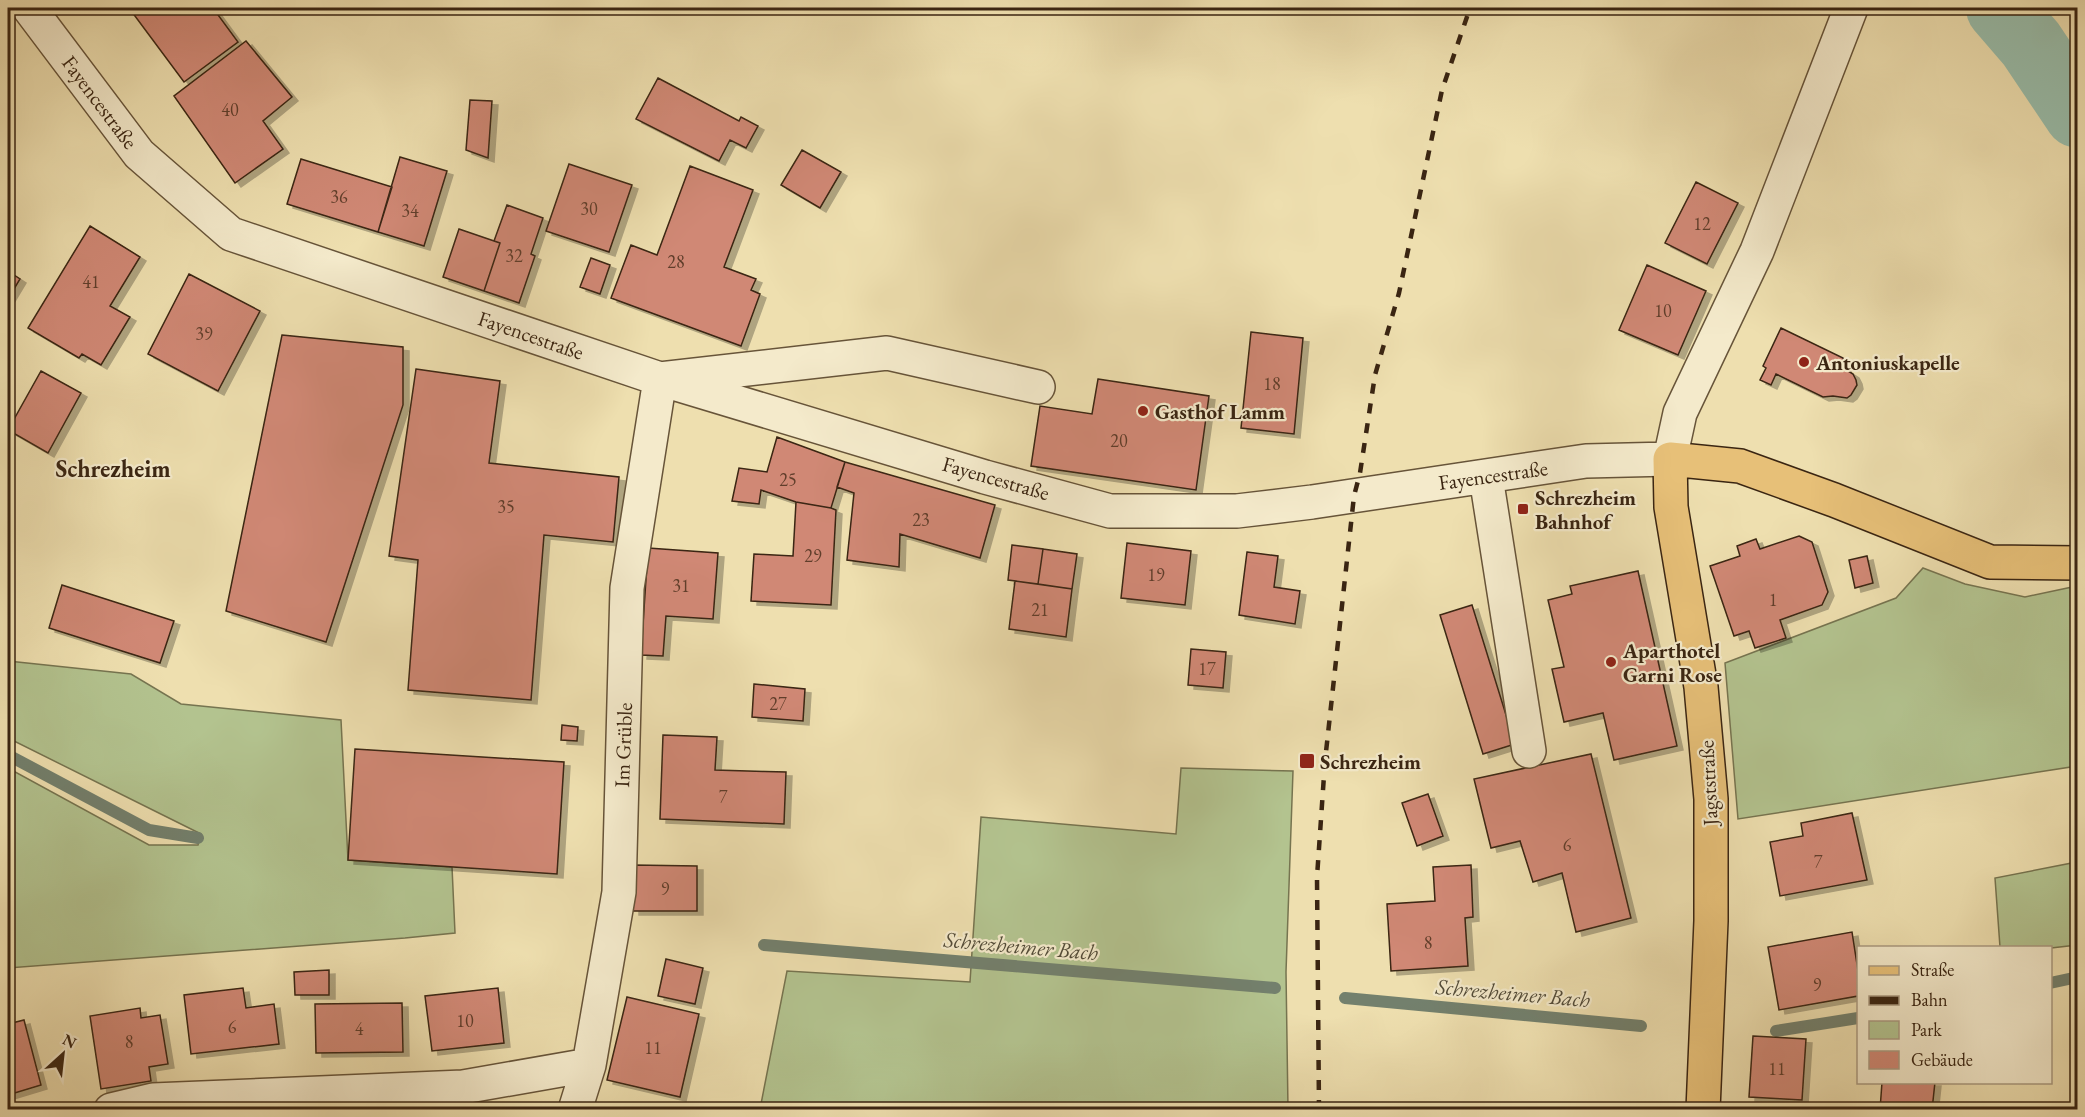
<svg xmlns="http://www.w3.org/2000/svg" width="2085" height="1117" font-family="'EB Garamond',serif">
<defs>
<filter id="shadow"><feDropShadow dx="6" dy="4" stdDeviation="0" flood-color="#0004"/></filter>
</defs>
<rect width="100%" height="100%" fill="#eedfaf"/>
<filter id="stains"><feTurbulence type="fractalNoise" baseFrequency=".00333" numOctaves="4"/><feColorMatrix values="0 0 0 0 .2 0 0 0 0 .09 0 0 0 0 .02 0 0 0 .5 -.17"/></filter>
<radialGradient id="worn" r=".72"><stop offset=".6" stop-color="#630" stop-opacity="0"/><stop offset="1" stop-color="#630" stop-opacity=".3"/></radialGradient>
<path fill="#b3c38f" stroke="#767450" stroke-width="1.5" d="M1923 568 1965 584 2025 597 2077 586V766L1738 819 1725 663 1896 598Z
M8 661 131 674 181 704 341 720 348 860 452 867 455 933 405 938 8 968V768L149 845H198L201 834 8 738Z
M1181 768 1293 771 1286 972 1288 1109H760L787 971 970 982 981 817 1176 834Z
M2077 862V945L2051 948 2000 947 1995 878Z"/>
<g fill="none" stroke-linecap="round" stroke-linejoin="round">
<path stroke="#73806d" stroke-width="12" d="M8 755 149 830 198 838
M764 945 1275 988
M2050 983 2078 977
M1345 998 1641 1026
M1776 1031 1858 1018"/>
<path stroke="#99bdaa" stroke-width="68" d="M2000 8 2031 44 2078 114"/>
</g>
<path fill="#d08875" stroke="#3a2512" stroke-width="1.5" filter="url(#shadow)" d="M129 8H213L238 42 184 82Z
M246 41 292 97 263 121 283 149 235 183 174 96Z
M658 78 739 121 741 117 758 126 746 148 730 140 719 161 636 119Z
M470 100 492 101 488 158 466 150Z
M802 150 841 172 820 208 781 185Z
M400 157 447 171 424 246 378 232Z
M301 159 392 187 378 232 287 204Z
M569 164 632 185 609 252 546 231Z
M690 166 753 190 724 267 756 279 751 290 760 294 741 346 611 298 631 245 657 255Z
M1696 182 1738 203 1707 264 1665 243Z
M507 205 543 218 531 254 535 256 519 303 484 291 500 243 494 241Z
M90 226 140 257 110 306 130 317 101 365 82 354 79 358 28 328Z
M459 229 500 243 484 291 443 277Z
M591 258 610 265 600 294 580 287Z
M1647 265 1706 291 1678 355 1619 330Z
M8 271 20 279 8 299Z
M189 274 260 311 218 391 148 354Z
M1781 328 1843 358 1845 369 1853 374 1856 380 1857 385 1851 395 1847 398 1833 396 1823 397 1776 374 1771 385 1760 380 1766 368 1763 366Z
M1251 332 1303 338 1294 434 1241 428Z
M282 335 403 347V405L326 642 226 611Z
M416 369 500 381 489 463 619 477 613 542 544 535 531 700 408 690 418 560 389 556Z
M41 371 81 393 48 453 8 430Z
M1098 379 1209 396 1196 490 1031 466 1040 406 1092 414Z
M777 437 845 462 831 508 796 502 761 490 759 504 732 501 739 468 767 472Z
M845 462 995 505 980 558 900 534 899 567 847 560 854 493 837 487Z
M796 502 831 508 836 510 831 605 751 601 754 554 793 556Z
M1799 536 1812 542 1828 592 1822 605 1780 620 1786 638 1755 648 1749 631 1734 636 1710 566 1740 556 1737 546 1756 539 1760 549Z
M1127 543 1191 551 1185 605 1121 598Z
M1012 545 1043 549 1038 584 1008 580Z
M648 548 718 553 713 619 666 616 663 656 641 655Z
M1043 549 1077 554 1072 589 1038 584Z
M1247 552 1278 556 1274 587 1300 591 1295 624 1239 615Z
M1867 556 1873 583 1855 588 1849 560Z
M1638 571 1677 746 1614 760 1603 713 1564 722 1552 669 1564 667 1548 600 1572 594 1570 586Z
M1015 581 1072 589 1066 637 1009 629Z
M62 585 174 621 160 663 49 628Z
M1472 605 1515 744 1483 754 1440 615Z
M1191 649 1226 652 1223 688 1188 685Z
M754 684 805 689 803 721 752 717Z
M562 725 578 727 577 741 561 740Z
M663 735 717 737 715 770 786 772 784 824 660 819Z
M355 749 564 762 557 874 348 860Z
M1591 754 1631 918 1576 932 1562 873 1533 882 1520 841 1491 848 1474 779Z
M1428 794 1443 836 1417 846 1402 803Z
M1852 813 1867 880 1780 896 1770 842 1803 836 1801 823Z
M633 865 697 866V911H633Z
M1471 865 1473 917 1465 918 1468 966 1391 971 1387 904 1435 901 1433 867Z
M1852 932 1858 971V996L1779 1010 1768 947Z
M666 959 703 968 695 1004 658 996Z
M329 970V995H295L294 972Z
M243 988 246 1008 274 1004 279 1044 191 1054 184 995Z
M498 988 504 1043 432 1051 425 996Z
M627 997 699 1014 680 1097 607 1080Z
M402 1003 403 1052 316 1053 315 1004Z
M140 1008 141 1018 160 1015 168 1064 149 1067 151 1081 101 1089 90 1016Z
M24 1020 41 1085 8 1095V1024Z
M1753 1036 1806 1039 1802 1100 1749 1097Z
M1882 1082H1935L1932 1110H1880Z
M1590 1104 1644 1107V1110H1590Z"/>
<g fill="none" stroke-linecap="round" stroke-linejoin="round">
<g stroke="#675439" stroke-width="36">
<path id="minor" d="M29 8 139 154 231 234 660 379 985 477 1110 511H1237L1312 502 1586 461 1670 459 1680 413 1757 251 1851 8
M1486 477 1529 751
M111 1110 153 1100 463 1087 589 1065
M575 1110 589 1065 619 892 627 588 660 379 887 353 1038 387"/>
</g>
<g stroke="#3a2512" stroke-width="36">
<path id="major" d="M1703 1110 1711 921V799L1701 687 1671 507 1670 459 1740 466 1834 500 1990 562 2078 563"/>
</g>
<use href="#minor" stroke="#f4eacb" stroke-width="33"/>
<use href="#major" stroke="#e7c078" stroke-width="33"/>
<path stroke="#3a2512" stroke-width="4.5" stroke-dasharray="10 10" stroke-linecap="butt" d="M1319 1110 1317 877 1325 761 1354 496 1360 473 1375 375 1399 293 1442 90 1470 8"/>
</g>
<g fill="#8f2418" stroke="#f4eacb" stroke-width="2">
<circle cx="1804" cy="362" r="6"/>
<circle cx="1143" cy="411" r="6"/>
<rect x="1517" y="503" width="12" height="12" rx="3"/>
<circle cx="1611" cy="662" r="6"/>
<rect x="1299" y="753" width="16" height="16" rx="3"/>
</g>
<g text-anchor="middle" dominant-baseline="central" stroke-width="4.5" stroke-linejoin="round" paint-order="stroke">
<g font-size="18" fill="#603e2b">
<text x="230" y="109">40</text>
<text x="339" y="196">36</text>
<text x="589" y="208">30</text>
<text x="410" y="210">34</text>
<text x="1702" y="223">12</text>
<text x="514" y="255">32</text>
<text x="676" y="261">28</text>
<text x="91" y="281">41</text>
<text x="1663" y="310">10</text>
<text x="204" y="333">39</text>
<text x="1272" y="383">18</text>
<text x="1119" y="440">20</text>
<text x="788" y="479">25</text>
<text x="506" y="506">35</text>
<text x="921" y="519">23</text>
<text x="813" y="555">29</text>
<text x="1156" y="574">19</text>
<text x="681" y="585">31</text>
<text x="1773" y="599">1</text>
<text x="1040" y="609">21</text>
<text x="1207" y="668">17</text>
<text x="778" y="703">27</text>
<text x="723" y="796">7</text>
<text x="1567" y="844">6</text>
<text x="1818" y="861">7</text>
<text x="665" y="888">9</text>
<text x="1428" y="942">8</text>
<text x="1817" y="984">9</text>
<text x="465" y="1020">10</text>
<text x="232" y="1026">6</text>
<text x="359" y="1028">4</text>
<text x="129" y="1041">8</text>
<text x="653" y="1047">11</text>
<text x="1777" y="1068">11</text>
</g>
<g font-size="21" fill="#3a2512" stroke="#f4eacb">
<text transform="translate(100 102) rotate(53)">Fayencestraße</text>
<text transform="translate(531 335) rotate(19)">Fayencestraße</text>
<text transform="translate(1493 475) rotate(-8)">Fayencestraße</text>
<text transform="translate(996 478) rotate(16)">Fayencestraße</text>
<text transform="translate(623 745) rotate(-88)">Im Grüble</text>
<text transform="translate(1708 783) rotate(-93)">Jagststraße</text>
</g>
<g font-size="21" font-weight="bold" fill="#3a2512" stroke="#f4eacb" text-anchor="start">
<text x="1816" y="362">Antoniuskapelle</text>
<text x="1155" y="411">Gasthof Lamm</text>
<text x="1535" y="497">Schrezheim<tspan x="1535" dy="24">Bahnhof</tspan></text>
<text x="1623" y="650">Aparthotel<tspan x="1623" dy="24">Garni Rose</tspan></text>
<text x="1320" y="761">Schrezheim</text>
</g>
<g font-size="22" font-style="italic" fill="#524b38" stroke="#f4eacb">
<text transform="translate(1021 946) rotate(5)">Schrezheimer Bach</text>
<text transform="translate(1513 993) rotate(5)">Schrezheimer Bach</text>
</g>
<g font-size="24" font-weight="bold" fill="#3a2512" stroke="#f4eacb">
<text x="113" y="468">Schrezheim</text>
</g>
</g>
<rect width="2085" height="1117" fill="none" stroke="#eedfaf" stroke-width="30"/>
<rect x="9" y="9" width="2067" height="1099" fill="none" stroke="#3a2512" stroke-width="3"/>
<rect x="15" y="15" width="2055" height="1087" fill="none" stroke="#3a2512" stroke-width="1.5"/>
<rect x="1857" y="946" width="195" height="138" fill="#f4eacb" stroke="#aa9b81" stroke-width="1.5"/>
<rect x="1869" y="966" width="30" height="9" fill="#e7c078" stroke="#aa9b81" stroke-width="1.5"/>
<text x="1911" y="976" font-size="18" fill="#3a2512">Straße</text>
<rect x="1869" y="996" width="30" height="9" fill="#3a2512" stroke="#aa9b81" stroke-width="1.5"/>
<text x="1911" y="1006" font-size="18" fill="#3a2512">Bahn</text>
<rect x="1869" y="1021" width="30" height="18" fill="#b3c38f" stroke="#aa9b81" stroke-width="1.5"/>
<text x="1911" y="1036" font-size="18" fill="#3a2512">Park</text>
<rect x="1869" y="1051" width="30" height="18" fill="#d08875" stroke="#aa9b81" stroke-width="1.5"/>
<text x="1911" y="1066" font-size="18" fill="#3a2512">Gebäude</text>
<g transform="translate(63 1054) rotate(27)" stroke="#f4eacb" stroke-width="4.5" paint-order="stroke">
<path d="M0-4.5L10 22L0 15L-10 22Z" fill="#3a2512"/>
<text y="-9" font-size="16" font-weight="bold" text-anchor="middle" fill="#3a2512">N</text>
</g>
<rect width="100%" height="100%" filter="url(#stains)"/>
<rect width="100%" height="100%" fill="url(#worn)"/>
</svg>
